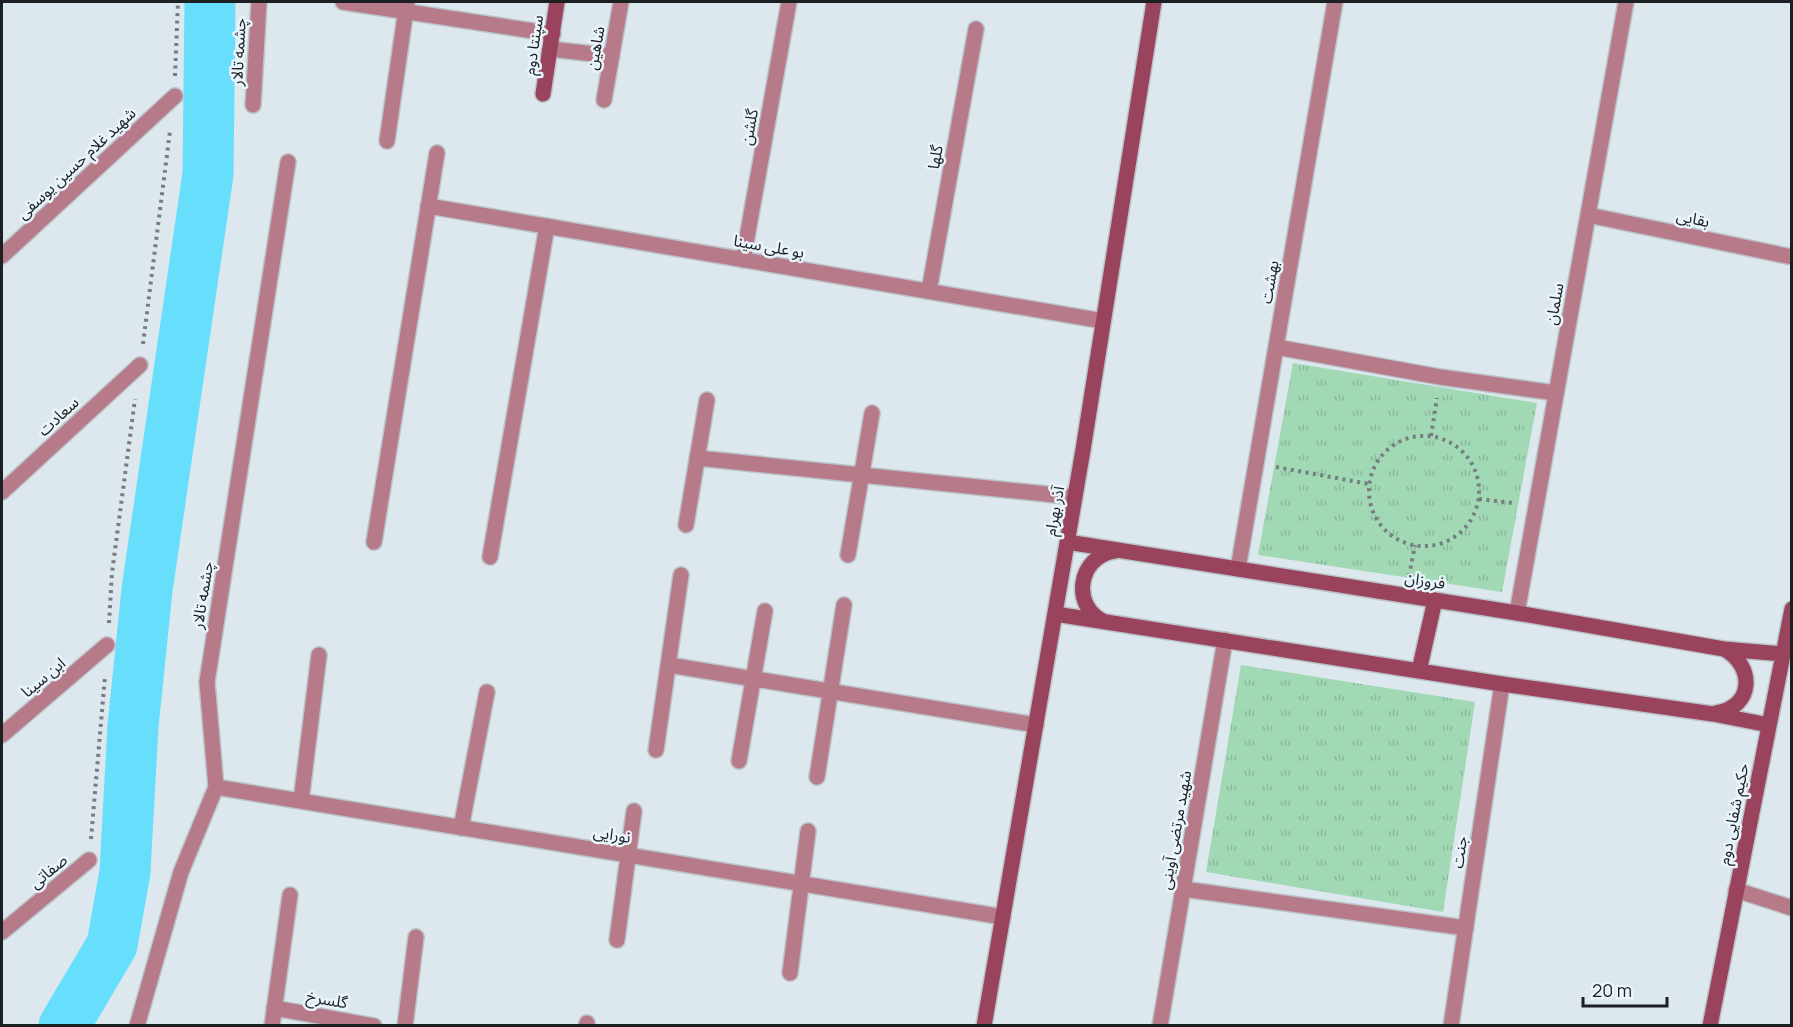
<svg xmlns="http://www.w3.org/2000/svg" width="1793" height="1027" font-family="Manrope,'Noto Sans Arabic',sans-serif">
<defs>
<pattern id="grass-tufts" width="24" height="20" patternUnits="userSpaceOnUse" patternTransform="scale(1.5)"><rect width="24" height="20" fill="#a2d9b5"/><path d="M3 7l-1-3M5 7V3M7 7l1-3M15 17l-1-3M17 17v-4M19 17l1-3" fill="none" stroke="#8bba9b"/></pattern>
</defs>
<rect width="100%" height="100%" fill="#dde7ee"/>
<path fill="url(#grass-tufts)" d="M1293 363 1537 403 1502 592 1258 555Z
M1241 665 1475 702 1443 912 1206 872Z"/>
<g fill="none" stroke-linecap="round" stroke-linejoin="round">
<path stroke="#67defc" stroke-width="51" d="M64 1026 112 945 125 872 133 726 147 590 208 174 210 2"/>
<g stroke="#bac3c9" stroke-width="18">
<path id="street" d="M343 2 553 34
M550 49 612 56
M604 100 621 2
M253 105 259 2
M387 141 407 2
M428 206 1103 321
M1588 215 1792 257
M2 256 175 96
M743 260 789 2
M929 291 976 29
M1276 347 1440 377 1556 393
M697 458 1075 497
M2 492 140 365
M686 525 707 400
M374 542 437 153
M848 555 872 413
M490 557 547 226
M1238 569 1335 2
M1517 613 1626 2
M669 665 1036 725
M2 735 107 645
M656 750 681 575
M739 761 765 611
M817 777 844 605
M216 787 1003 917
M301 801 319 655
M461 828 487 692
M1183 889 1466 928
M1736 890 1792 908
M2 932 89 860
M617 940 634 811
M790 973 808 831
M274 1008 374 1026
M137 1026 181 872 216 787 207 682 288 162
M272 1026 290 895
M405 1026 416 937
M586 1026 587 1023
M1160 1026 1225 640
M1451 1026 1502 684"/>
</g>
<g stroke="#bac3c9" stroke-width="18">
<path id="secondary" d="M543 94 557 2
M1067 542 1517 613 1724 649 1783 654
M1055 614 1502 684 1713 714 1769 725
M1105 622C1070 607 1078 556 1115 551
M1419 671 1435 600
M1716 713C1754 707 1755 666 1724 649
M984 1026 1083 450 1154 2
M1710 1026 1792 609"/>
</g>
<path stroke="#767d81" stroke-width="4" stroke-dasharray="3 4.5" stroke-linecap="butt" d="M175 76 178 2
M143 344 170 131
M1431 436 1437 398
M1369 491a55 55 0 1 1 110 0a55 55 0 1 1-110 0Z
M1276 467 1369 484
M1479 499 1514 503
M1409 576 1415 545
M109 623 112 573 135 399
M91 839 105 676"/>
<use href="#street" stroke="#b77a88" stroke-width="15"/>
<use href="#secondary" stroke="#9a435d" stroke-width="15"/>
</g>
<g text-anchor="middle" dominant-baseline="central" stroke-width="5" stroke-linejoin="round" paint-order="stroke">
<g font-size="16" fill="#1c2022" stroke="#eaf4fc">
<text transform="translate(533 45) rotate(-82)">سپنتا دوم</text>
<text transform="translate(595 48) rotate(-80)">شاهین</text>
<text transform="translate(238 52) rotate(-87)">چشمه تالار</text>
<text transform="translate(749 127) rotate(-80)">گلشن</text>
<text transform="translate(935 157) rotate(-80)">گلها</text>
<text transform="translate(76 163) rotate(-43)">شهید غلام حسین یوسفی</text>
<text transform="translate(1693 218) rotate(12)">بقایی</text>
<text transform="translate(769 246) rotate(10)">بو علی سینا</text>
<text transform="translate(1269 282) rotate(-80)">بهشت</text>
<text transform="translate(1554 304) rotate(-80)">سلمان</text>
<text transform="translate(58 416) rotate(-43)">سعادت</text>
<text transform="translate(1054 511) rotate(-80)">آذر بهرام</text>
<text transform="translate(1425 580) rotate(9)">فروزان</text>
<text transform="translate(202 595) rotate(-81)">چشمه تالار</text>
<text transform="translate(43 677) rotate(-40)">ابن سینا</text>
<text transform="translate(1733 814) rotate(-79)">حکیم شفایی دوم</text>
<text transform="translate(1175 830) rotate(-80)">شهید مرتضی آوینی</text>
<text transform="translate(612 834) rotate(9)">نورایی</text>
<text transform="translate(1459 852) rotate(-82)">جنت</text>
<text transform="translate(48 871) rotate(-40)">صفاتی</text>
<text transform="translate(327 999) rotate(10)">گلسرخ</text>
</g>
</g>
<rect width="1793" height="1027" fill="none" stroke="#1c2022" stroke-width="6"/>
<path d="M1583 997v9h84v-9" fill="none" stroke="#1c2022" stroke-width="3"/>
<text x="1592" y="997" font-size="18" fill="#1c2022" stroke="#eaf4fc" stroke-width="4.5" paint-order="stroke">20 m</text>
</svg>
